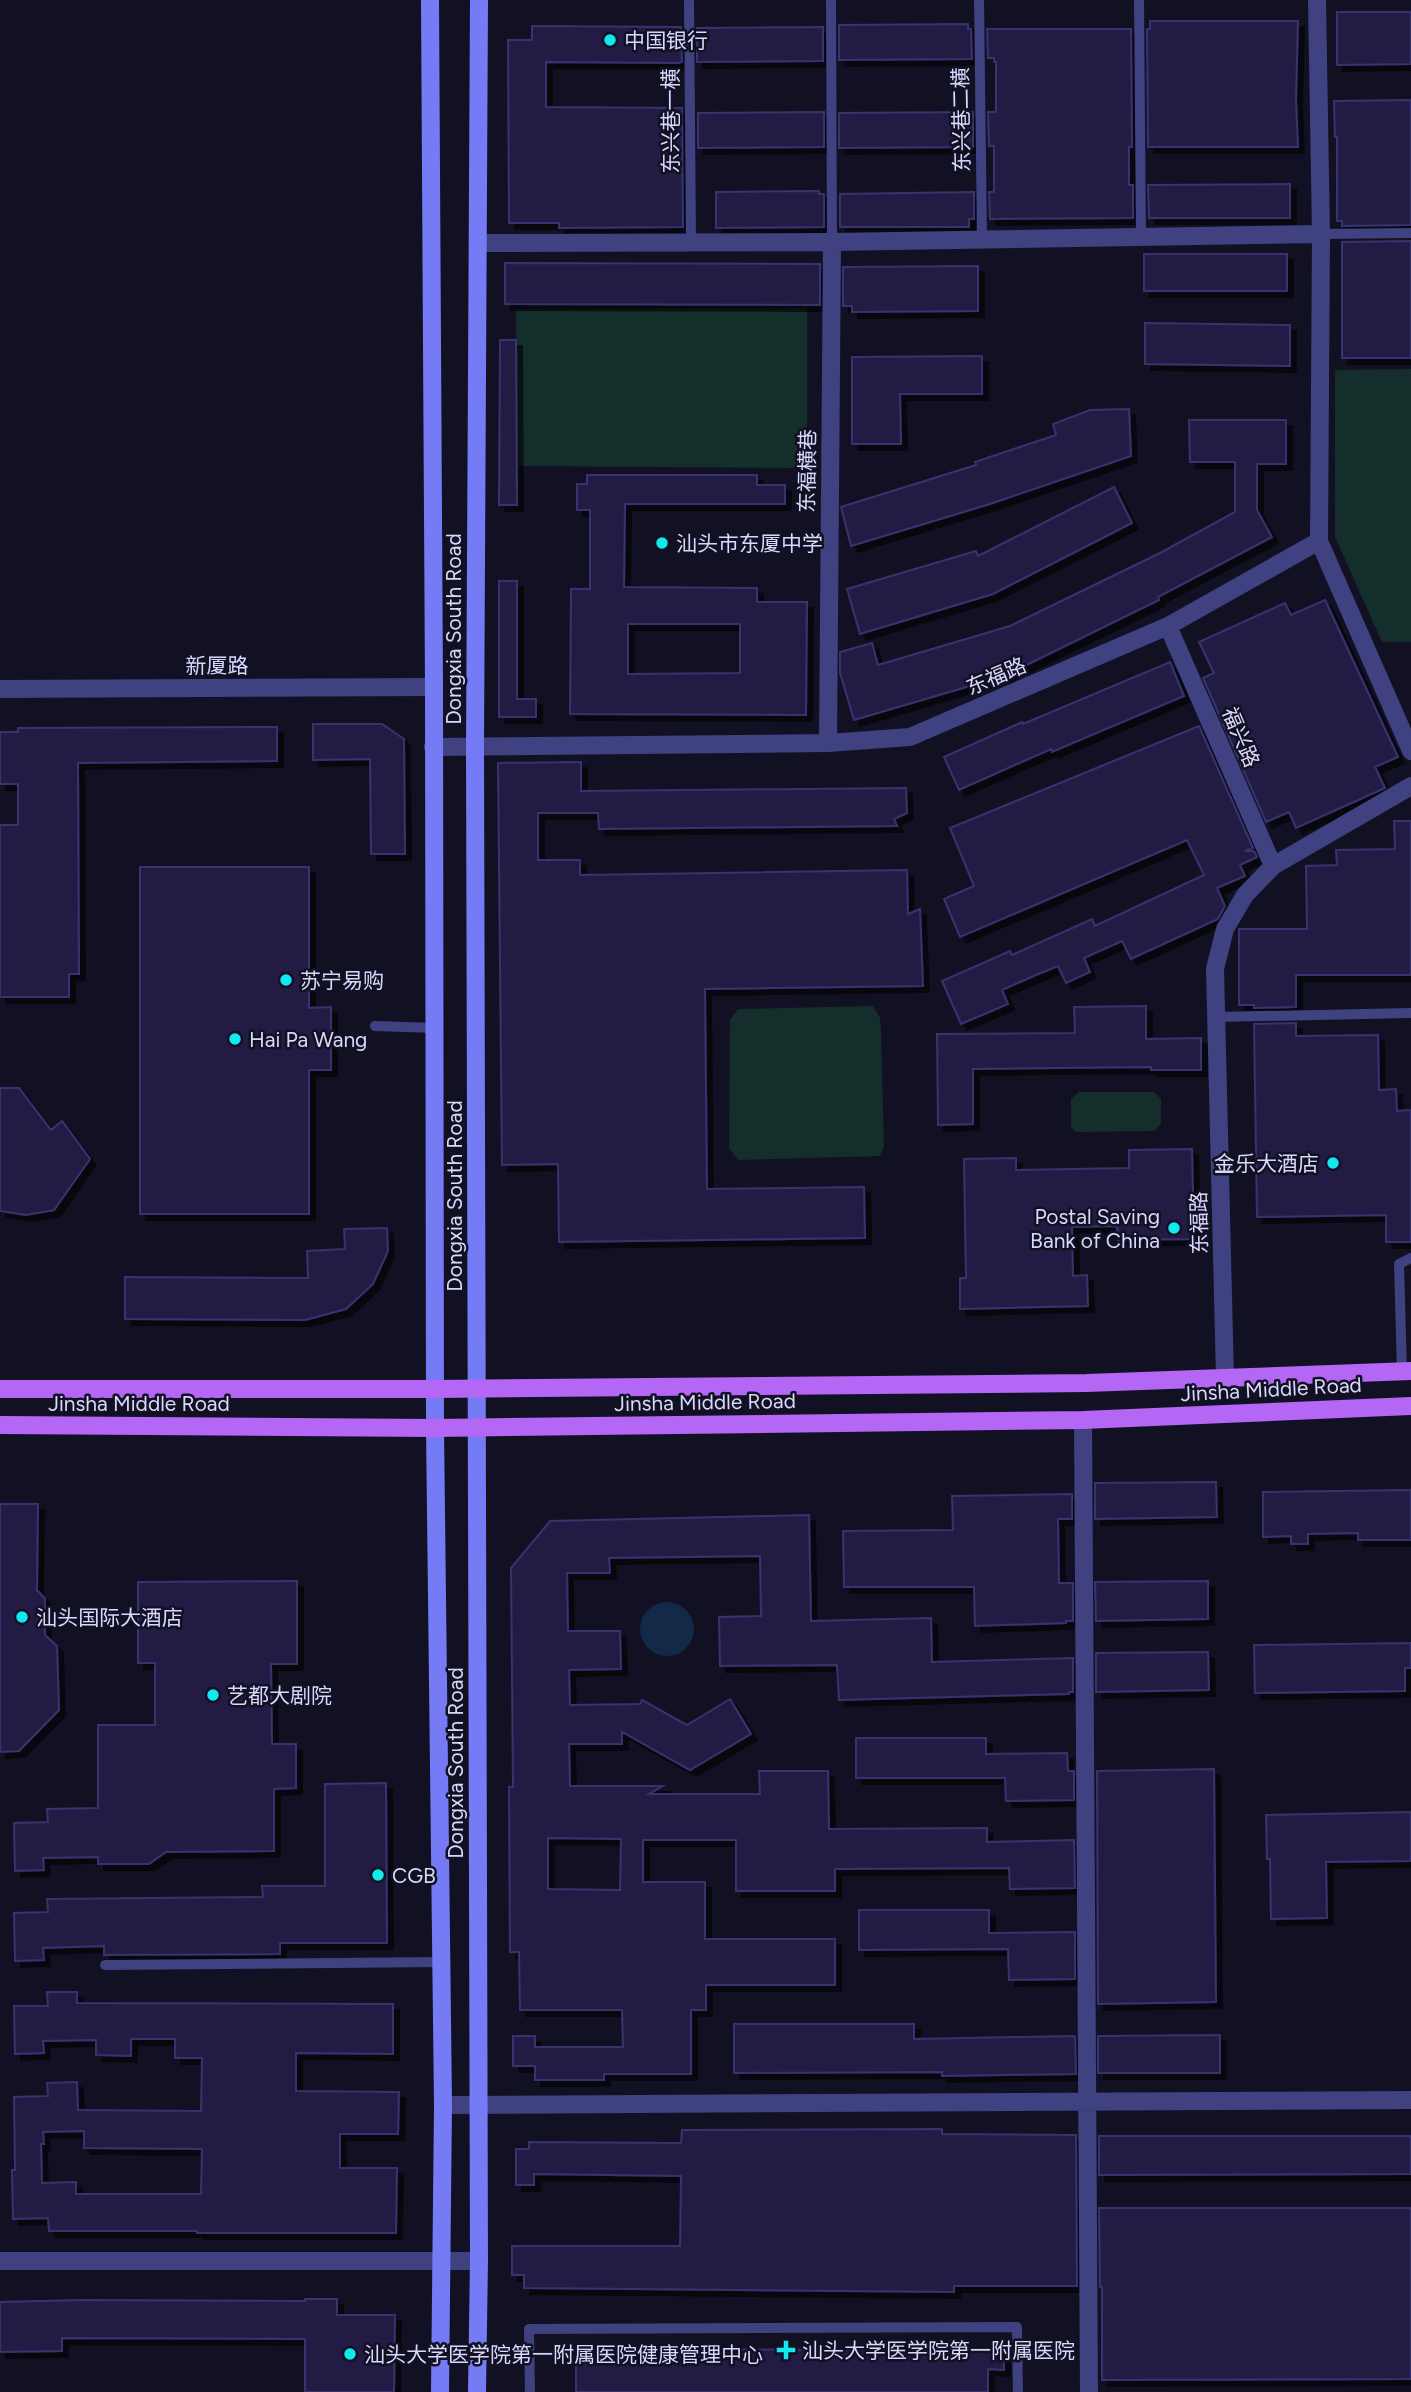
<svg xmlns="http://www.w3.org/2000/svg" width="1411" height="2392" font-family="Figtree,'Noto Sans SC',sans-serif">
<defs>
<filter id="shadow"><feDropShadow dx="6" dy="6" stdDeviation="0" flood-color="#0009"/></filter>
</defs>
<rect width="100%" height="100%" fill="#121124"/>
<path fill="#142e2b" d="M807 308V468L517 466 516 309Z
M1411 369V642H1382L1335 537V370Z
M873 1006 880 1018 881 1032 884 1147 880 1156 738 1160 729 1148 730 1020 738 1009Z
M1079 1092H1154L1161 1099V1123L1155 1131 1075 1132 1071 1126V1099Z"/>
<path fill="#122a47" d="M640 1629a27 27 0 1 1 54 0a27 27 0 1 1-54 0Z"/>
<path fill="#231e44" stroke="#39326e" stroke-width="2" fill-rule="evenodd" filter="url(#shadow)" d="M1337 12H1411V64L1337 65Z
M1150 21H1298L1296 99 1298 147H1148L1147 29H1150Z
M968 24V29H971L972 59 839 60V25Z
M532 26 681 27 682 62 678 63 546 62V107L682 108 683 227 559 228V223H509L508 40H532Z
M823 27V61L697 62V28Z
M987 29H1131L1132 147H1129V185H1133V218L990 219 989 192H994V146H989L988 112H996V62H994V58H988Z
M1411 100V225L1342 226V221H1337V137H1335L1334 101Z
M824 112V147L698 148V113Z
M973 112V147L839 148V113Z
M1290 184V218H1149L1148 185Z
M819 191V194H824V227L716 228V192Z
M974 192V219H969V227H840V194Z
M1411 241V358H1342V242Z
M1144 254H1287V291H1144Z
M505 263 820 264V305L505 304Z
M978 266V311L852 312V306H843V267Z
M1145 323 1290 325V366L1145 364Z
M500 340H516L517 505H499Z
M982 356V394H900L901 444H852V357Z
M1129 409 1131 456 990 504 851 546 841 507 976 465 975 462 1056 435 1053 424 1090 410Z
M1189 420H1286V464H1257V510L1272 537 1158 597 1159 600 1004 676 854 720 840 673V652L872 643 878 665 1010 626 1160 553 1235 512V462H1190Z
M587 475H757V485H785V504H625L624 587 757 588V602H807L806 715 570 714 571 589H590V510H577V484H587ZM628 624H740V673L628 674Z
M1114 487 1132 523 993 594 860 634 847 589 976 551 978 556Z
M499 581H517V699H536V717H499Z
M1325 600 1398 757 1375 767 1385 788 1296 828 1289 812 1266 822 1203 678 1214 673 1199 642 1285 603 1291 615Z
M1170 662 1184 696 1052 752 1051 749 959 790 944 757 1022 722 1023 724Z
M313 724H382L404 739 405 854H371L370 759 313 760Z
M1199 726 1253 848 1245 851H1254L1257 857 1240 865 1245 876 1217 888 1225 906 1218 919 1131 959 1122 941 1084 958 1090 972 1066 983 1058 966 1036 975 1002 990 1008 1004 961 1024 942 981 1010 951 1012 955 1092 919 1095 926 1204 875 1187 840 960 937 944 899 974 886 950 828Z
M277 727V761L78 763 79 974H69V997H0V825H18V784H0V732H18V728Z
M581 762V791L906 788 907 813 894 819 897 826 599 829 598 813H538V860H580V875L907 870 908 914 920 909 923 986 705 989 707 1189 864 1187 865 1238 559 1242 558 1164 502 1165 498 763Z
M1394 821H1411V975H1296V1007L1254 1008V1005H1239V929H1307L1306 866 1337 865 1336 850 1395 849Z
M140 867H309V1008L331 1007V1070H309V1214H140Z
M1146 1006V1039L1201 1038V1070H1151V1067L973 1069V1124L938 1125 937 1034 1075 1033 1074 1007Z
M1296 1023V1036L1378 1035 1379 1090 1396 1089 1397 1111 1411 1110V1242H1386V1215L1257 1217 1254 1024Z
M0 1088H19L51 1130 62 1121 90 1159 54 1210 26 1215 0 1211Z
M1192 1149 1194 1239 1118 1240 1117 1226 1072 1227 1073 1276 1087 1275 1088 1306 960 1309V1278H966L964 1159 1016 1158V1170L1129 1168V1150Z
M387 1228 388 1251 373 1284 346 1309 305 1320 125 1319V1277L308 1278 307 1251 345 1249 344 1229Z
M1216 1482 1217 1517 1095 1519V1483Z
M1411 1490V1540H1358V1533L1308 1534V1544H1291V1536L1263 1537V1492Z
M1072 1494V1519H1058L1059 1583H1073V1621H1066V1623L975 1626 974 1587H844L843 1531 953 1530 952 1496Z
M0 1504H38L37 1590 45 1599V1635L57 1646 59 1710 19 1751 0 1752Z
M809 1515 811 1621 931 1618 932 1662 1073 1658V1692H1069V1694L839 1700 837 1665 720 1666 719 1617 761 1616 760 1556 609 1558 610 1573H567L568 1631H620L621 1669 569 1670 570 1705 640 1704 642 1700 687 1725 730 1699 751 1734 690 1770 622 1732V1744H569L570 1786H663L649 1794H760L759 1771H828L829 1829 987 1828V1842L1074 1840 1075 1888 1010 1889 1009 1868 835 1869V1891H736V1840H643V1882H705V1939H835V1985H706V2010H691V2074H604V2080H535V2066H513V2036H535V2047H623L622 2010H520L519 1952H510L509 1787H513L511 1568 550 1521ZM548 1838 621 1839 620 1890 548 1889Z
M297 1581V1664H271L272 1744H296V1788L274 1789V1851L166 1852 149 1864H98V1857L43 1858 44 1870 15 1871 14 1823 48 1822 47 1809 98 1808V1725H155V1663H138V1582Z
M1208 1581V1619L1096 1621 1095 1582Z
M1411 1643V1668H1405V1691L1255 1693 1254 1645Z
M1208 1652 1209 1690 1096 1692V1653Z
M856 1738H986V1754L1067 1753 1068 1771H1074V1800L1006 1801 1005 1778H856Z
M1214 1769 1216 2002 1098 2004 1097 1771Z
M386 1783 387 1943H280V1954L104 1955V1946L43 1948 44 1960 15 1961 14 1913 48 1912 47 1899 263 1897 262 1886H325V1784Z
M1411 1812V1861L1326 1862 1327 1918 1271 1919 1270 1859H1267L1266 1815Z
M859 1910H989V1933L1075 1932V1979L1009 1980 1008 1949 859 1950Z
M47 1992H77V2003L393 2004V2054L296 2053V2091L399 2092 398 2134H340V2168H397L396 2233H197V2231H49L48 2218 13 2219 12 2170H15L14 2097 48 2096 47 2083 77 2082 78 2110 201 2111 202 2058H175V2039H131V2056L96 2055V2040L43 2041 44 2053 15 2054 14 2006H48ZM84 2131V2148L202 2149 201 2194H76V2182L42 2183 41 2144H44L43 2132Z
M734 2024H914V2039L1073 2036 1075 2037 1076 2074 942 2076V2072L734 2073Z
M1220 2035V2073H1098V2036Z
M942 2129V2134L1076 2135 1077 2286H954V2292L524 2288V2275H512V2246H680L681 2176 534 2174V2185H516V2149H529V2142L681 2143 682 2130Z
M1099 2136H1411V2174L1099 2175Z
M1099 2208H1411V2379L1102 2380V2287H1100Z
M305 2299H337V2315H395L394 2392H305V2339L62 2338V2351L0 2352V2302L81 2300 305 2301Z
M576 2349 1004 2350V2370L988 2369V2392H576Z"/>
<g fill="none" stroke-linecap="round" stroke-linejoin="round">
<path stroke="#3f4180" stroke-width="10" d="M689 0 691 242
M831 0 832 242
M979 0 982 239
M1139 0 1141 237
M1321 234 1411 233
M1216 1017 1411 1013
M375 1026 435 1028
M1402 1371 1399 1264 1411 1258
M105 1965 441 1962
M530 2392 529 2329 1017 2327 1018 2392"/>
<path stroke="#3f4180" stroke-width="18" d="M1317 0 1321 234 1319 541 1411 751
M479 243 832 242 1321 234
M1168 626 1273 866
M0 689 434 687
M828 743 832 242
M433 747 828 743 910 737 1168 626 1319 541
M1225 1378 1215 969 1225 929 1245 895 1273 866 1411 786
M1083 1420 1089 2392
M443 2105 1411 2100
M0 2261H479"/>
<path stroke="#757bf5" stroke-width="18" d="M430 0 434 687 435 1428 443 2105 440 2392
M477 2392 479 2261 475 748 479 0"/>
<path stroke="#b466f4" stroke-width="18" d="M0 1389H436L1087 1383 1411 1371
M0 1425 435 1428 1083 1420 1411 1406"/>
</g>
<g fill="#11e9ee" stroke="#121124" stroke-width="2.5">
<circle cx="610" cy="40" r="7"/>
<circle cx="662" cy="543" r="7"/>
<circle cx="286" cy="980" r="7"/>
<circle cx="235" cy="1039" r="7"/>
<circle cx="1333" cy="1163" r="7"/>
<circle cx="1174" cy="1228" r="7"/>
<circle cx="22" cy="1617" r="7"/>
<circle cx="213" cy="1695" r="7"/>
<circle cx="378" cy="1875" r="7"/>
<path d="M782.5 2339.5h7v7h7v7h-7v7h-7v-7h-7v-7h7z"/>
<circle cx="350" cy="2354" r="7"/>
</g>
<g text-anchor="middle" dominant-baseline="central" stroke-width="5" stroke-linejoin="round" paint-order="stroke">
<g font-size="21" fill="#d8d7fc" stroke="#121124" text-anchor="start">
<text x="624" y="40">中国银行</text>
<text x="676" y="543">汕头市东厦中学</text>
<text x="300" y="980">苏宁易购</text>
<text x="249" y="1039">Hai Pa Wang</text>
<text x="1319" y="1163" text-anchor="end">金乐大酒店</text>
<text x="1160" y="1216" text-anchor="end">Postal Saving<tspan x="1160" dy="24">Bank of China</tspan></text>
<text x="36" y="1617">汕头国际大酒店</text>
<text x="227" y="1695">艺都大剧院</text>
<text x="392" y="1875">CGB</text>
<text x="802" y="2350">汕头大学医学院第一附属医院</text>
<text x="364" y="2354">汕头大学医学院第一附属医院健康管理中心</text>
</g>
<g font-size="21" fill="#d8d7fc" stroke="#121124">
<text transform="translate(961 120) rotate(-91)">东兴巷二横</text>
<text transform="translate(670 121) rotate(-90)">东兴巷一横</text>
<text transform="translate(807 471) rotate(-89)">东福横巷</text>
<text transform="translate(453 629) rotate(-90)">Dongxia South Road</text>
<text x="217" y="665">新厦路</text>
<text transform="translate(996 676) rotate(-23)">东福路</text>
<text transform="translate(1241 737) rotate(67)">福兴路</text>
<text transform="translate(454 1196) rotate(-90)">Dongxia South Road</text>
<text transform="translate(1199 1223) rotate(-91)">东福路</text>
<text transform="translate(1271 1389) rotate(-3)">Jinsha Middle Road</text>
<text transform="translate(705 1402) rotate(-1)">Jinsha Middle Road</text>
<text x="139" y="1403">Jinsha Middle Road</text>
<text transform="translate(455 1763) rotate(-90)">Dongxia South Road</text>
</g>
</g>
</svg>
